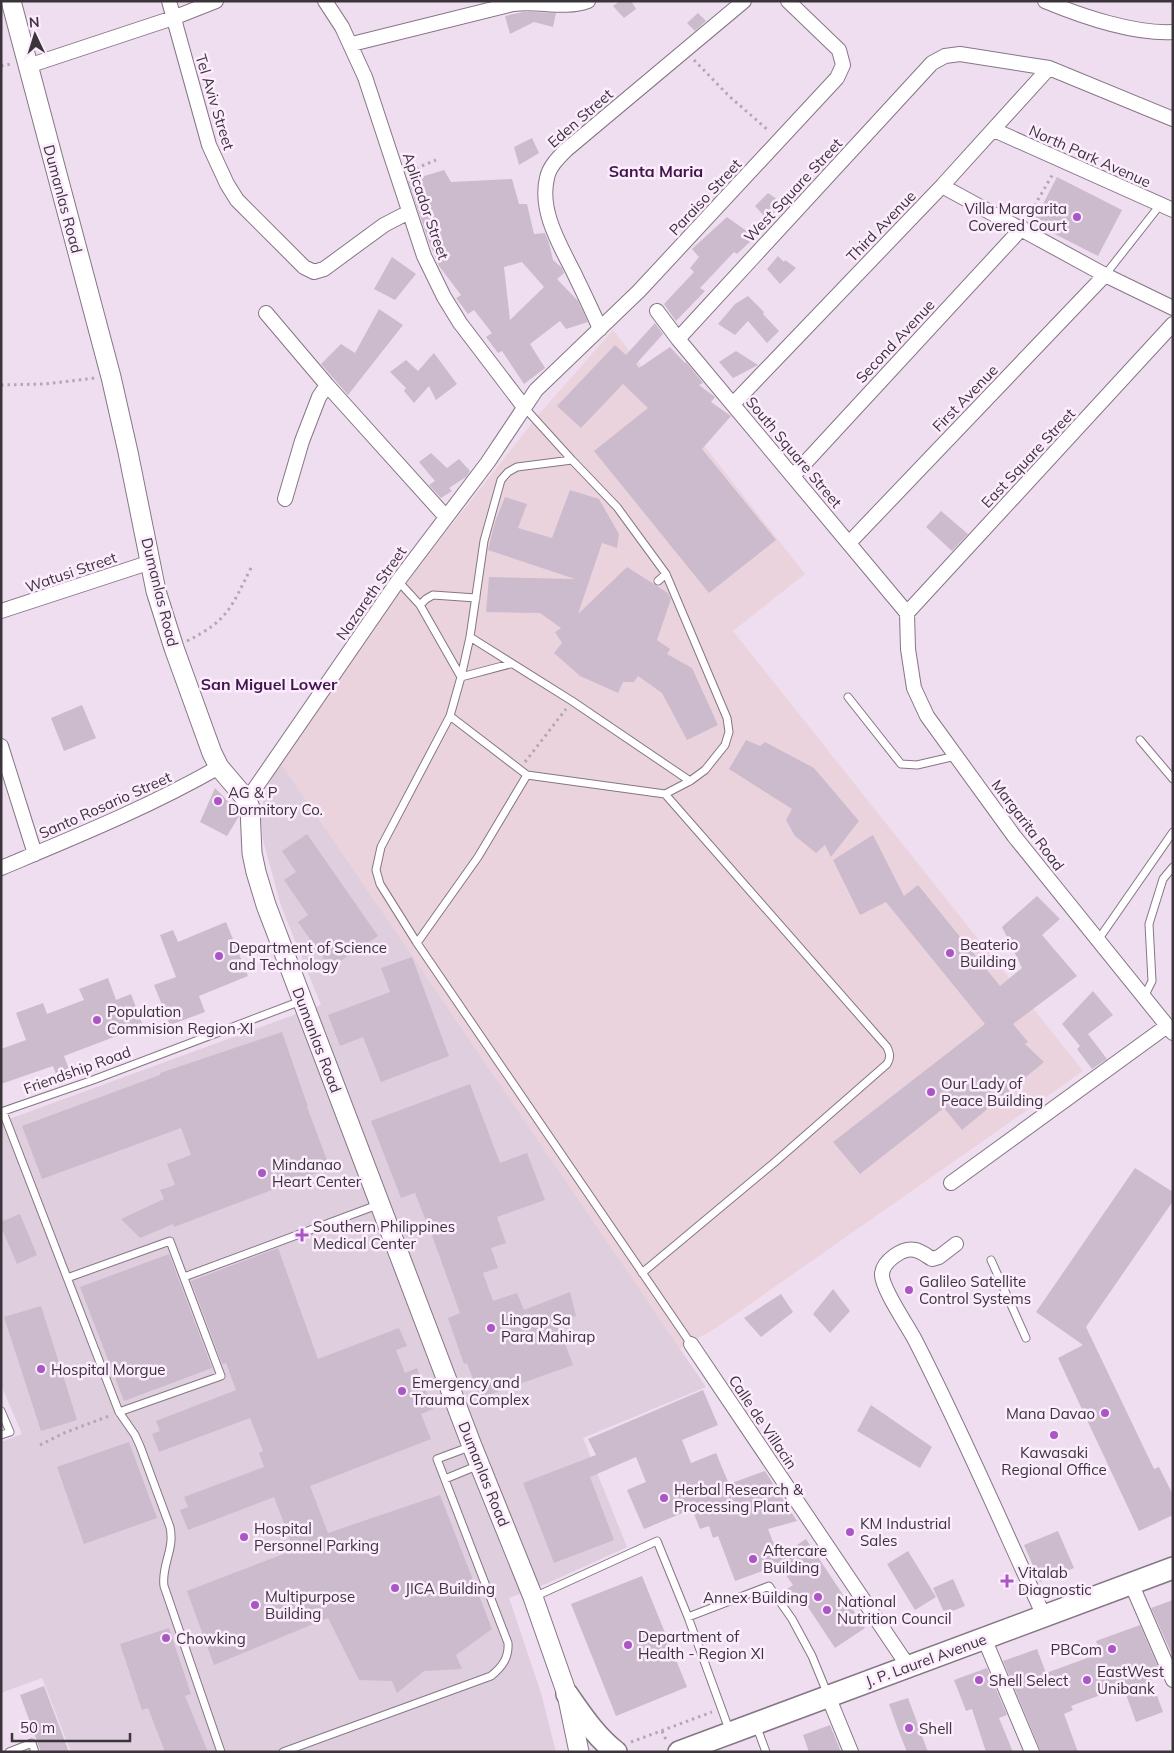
<svg xmlns="http://www.w3.org/2000/svg" width="1174" height="1753" font-family="Mulish,sans-serif">
<rect width="100%" height="100%" fill="#efdeef"/>
<path fill="#ebd3de" d="M613 330 805 574 733 631 1083 1071 716 1328 679 1349 280 762 372 628 428 555 540 413Z"/>
<path fill="#dfcede" d="M280 762 706 1387 583 1438 627 1547 548 1583 509 1598 541 1693 556 1752H71L42 1678 1 1693V1442L22 1434 1 1385V1122L321 1005 281 906 263 840 261 821 263 801 270 781Z"/>
<path fill="#cbbbcc" fill-rule="evenodd" d="M620 1H631L636 9 624 18 613 6Z
M523 12H532L556 13 553 27 534 22 510 34 505 16Z
M698 13 706 21 695 31 687 23Z
M532 138 539 153 519 165 514 147Z
M444 170 451 182 512 179 519 204H527L534 234 545 233 549 243 553 260 562 268 564 273 557 279 578 301 588 322 566 329 560 321 530 344 545 368 524 384 502 351 498 353 486 337 492 333 474 310 468 314 456 298 461 295 439 266 429 242 408 181ZM522 262 544 287 510 320 504 267Z
M1057 177 1122 210 1098 256 1033 223Z
M768 193 781 202 769 221 755 206Z
M727 217 755 237 737 254 734 252 700 288 705 291 676 321 664 304 694 272 690 268 699 257 692 249Z
M778 256 784 262 785 260 796 268 780 284 767 269Z
M392 257 416 274 395 300 374 289Z
M748 296 764 312 763 314 779 331 767 343 748 321 735 335 718 324 735 304Z
M379 309 403 325 348 395 321 364 341 344 355 353Z
M655 323 663 334 636 364 639 368 670 347 685 363 686 362 703 383 699 385 715 397 711 402 731 416 702 449 776 540 709 593 594 451 648 408 623 384 581 428 557 406 615 345 626 355Z
M736 351 758 365 733 378 719 362Z
M434 353 457 384 436 400 429 386 414 403 404 391 406 388 390 372 406 360 418 371Z
M431 453 447 468 459 459 470 471 466 477 449 488 452 491 441 498 429 485 435 481 419 462Z
M570 490 599 499 619 534 617 548 602 543 578 614 627 567 668 593 671 599 657 640 670 649 667 654 692 668 718 725 687 740 662 693 638 676 634 682H623L618 693 580 676 554 653 562 643 555 632 561 628 540 613 486 612 489 577 575 579 488 550 495 522 505 497 527 504 518 528 552 538Z
M941 511 968 534 952 551 926 527Z
M82 705 96 738 64 751 51 718Z
M746 740 760 746 765 742 814 768 859 821 831 857 825 845 816 853 795 836 786 820 792 809 729 769Z
M215 788 239 812V816L227 836 200 822Z
M307 834 378 936 330 968 298 922 308 915 284 880 296 872 282 851Z
M873 835 904 896 918 885 1000 986 1022 968 1002 927 1037 896 1060 919 1042 935 1077 976 1013 1024 1028 1042 1025 1044 1044 1062 962 1130 944 1108 860 1174 833 1142 985 1024 886 902 860 915 833 860Z
M226 922 248 976 199 996 205 1012 170 1025 154 985 176 977 160 935 173 930 178 942Z
M412 957 449 1056 381 1082 363 1037 340 1046 328 1015 390 992 381 968Z
M108 978 116 1000 131 994 143 1026 64 1056 70 1072 57 1077 53 1066 1 1084V1049L26 1040 16 1013 43 1003 47 1014 84 1000 79 989Z
M1093 991 1113 1015 1088 1034 1107 1059 1092 1069 1077 1049 1080 1046 1062 1024Z
M282 1032 308 1107H307L330 1168 174 1227 173 1224 140 1238 121 1219 164 1199 160 1190 175 1185 167 1164 191 1155 181 1128 42 1179 22 1126 160 1075V1073Z
M470 1084 500 1163 527 1153 545 1200 497 1217 506 1243 491 1248 498 1268 483 1273 493 1301 517 1293 524 1310 570 1292 576 1316 557 1322 573 1365 480 1398 467 1363 464 1364 448 1318 460 1313 434 1241 415 1193 401 1198 371 1121Z
M1135 1168 1173 1192V1201L1086 1327 1154 1469 1159 1467 1173 1495V1515L1139 1531 1058 1358 1083 1345 1036 1312Z
M20 1214 37 1255 17 1264 1 1227V1222Z
M278 1248 318 1359 399 1328 407 1346 396 1350 405 1373 417 1368 433 1409 421 1414 431 1439 310 1486 328 1533 440 1495 492 1629 456 1655 462 1669 424 1671 397 1693 392 1681 359 1680 328 1618 214 1665 187 1591 294 1550 274 1497 188 1530 180 1510 188 1507 184 1497 264 1467 259 1453 263 1451 250 1418 159 1452 152 1434 160 1431 156 1421 236 1390 226 1363 222 1364 191 1281Z
M169 1254 212 1368 124 1401 80 1287Z
M833 1289 850 1311 830 1333 813 1314Z
M781 1294 793 1312 761 1337 744 1318Z
M41 1306 77 1420 41 1431 4 1317Z
M703 1390 718 1425 682 1440 691 1463 716 1453 729 1484 765 1471 797 1521 768 1529 779 1557 806 1539 865 1628 835 1648 806 1604 800 1608 787 1589 793 1585 779 1565 735 1581 718 1536 713 1538 709 1526 700 1529 692 1509 644 1529 627 1490 646 1482 636 1457 590 1477 614 1540 554 1563 523 1483 596 1455 588 1439Z
M871 1405 932 1447 920 1468 857 1431Z
M129 1442 157 1518 84 1544 57 1467Z
M1058 1531 1074 1568 1040 1582 1024 1545Z
M908 1551 936 1597 915 1610 887 1564Z
M642 1576 687 1687 616 1716 571 1604Z
M953 1579 965 1606 945 1614 933 1588Z
M1173 1600V1657L1151 1608Z
M1140 1625 1162 1676 1151 1679 1163 1712 1136 1722 1124 1689 1115 1692 1114 1690 1071 1706 1073 1710 1064 1714 1078 1752H1041L1003 1661 1037 1649 1046 1673 1101 1653 1096 1641Z
M169 1628 191 1694 185 1696 208 1752H165L148 1708 142 1710 120 1644Z
M987 1668 1007 1715 999 1718 1013 1752H986L972 1709 966 1711 954 1680Z
M44 1686 69 1752H41L20 1695Z
M908 1698 928 1752H907L899 1732 889 1704Z
M830 1725 841 1752H809L803 1735Z"/>
<g fill="none" stroke-linecap="round" stroke-linejoin="round">
<g stroke="#857685" stroke-width="9">
<path id="lane" d="M1105 275 1160 205
M524 407 572 460
M398 581 420 605 461 677 510 664
M658 581 666 574
M420 605 426 599 433 595 476 598
M470 637 572 701 690 781
M848 697 901 764 917 765 956 756
M450 716 527 775 665 794 690 781 705 770 725 745 729 732 727 718 666 574 617 507 572 460 517 467 508 472 501 480 484 541 470 637 461 677 450 716 381 847 376 870 380 884 417 943 691 1344
M1140 740 1173 779
M1098 940 1173 832
M417 943 478 857 527 775
M1144 997 1152 981 1149 924 1163 879 1173 867
M1 1112 93 1080 301 1001
M3 1112 119 1412 135 1435 140 1446 170 1527C175 1550 161 1565 164 1586L221 1752
M991 1260 1026 1338
M642 1273 775 1162 887 1064C891 1057 890 1054 887 1047L665 794
M184 1277 380 1204
M67 1278 170 1241 221 1376 119 1412
M1 1411 10 1432 1 1435
M445 1479 479 1465
M534 1597 657 1541 688 1617 730 1732
M688 1617 769 1586 792 1619 812 1656 828 1695
M756 1725 766 1752
M9 1752 32 1743 35 1752
M283 1752 491 1676C502 1667 509 1658 508 1643L437 1459 472 1446"/>
</g>
<g stroke="#857685" stroke-width="16">
<path id="street" d="M169 1 209 145 227 184 237 200 304 267 314 272 324 269 384 225 409 212
M325 1 342 27 365 77 424 256 444 297 460 323 524 407
M1045 1C1081 16 1134 34 1173 32
M352 44 513 4C538 0 564 10 588 1
M28 66 173 18 216 1
M994 130 1173 210
M942 186 1105 275 1173 308
M657 311 678 339 907 613
M266 313 327 385 446 517
M600 329C592 310 583 292 574 273 560 245 539 211 547 178 549 167 558 158 566 150L744 1
M678 339 932 63 945 56 960 54 1049 68 1173 119
M733 404 942 186 1049 68
M793 476 1022 228
M285 499 302 441 319 397 327 385
M849 543 1105 275
M1 611 151 562
M907 613 908 649 914 688 927 716 1014 836 1173 1033
M907 613 1173 324
M1 746 35 854
M247 800 398 581 488 462 536 390 639 291 837 78 843 65 839 50 788 1
M1 868C75 837 149 807 219 767
M951 1183 1167 1026
M956 1244 939 1257 932 1259C927 1256 921 1251 915 1250 903 1247 883 1261 882 1274 881 1287 907 1325 914 1338 961 1429 1001 1523 1044 1616
M691 1344 908 1666
M1131 1583 1173 1680
M984 1638 1032 1752
M828 1696 851 1752"/>
</g>
<g stroke="#857685" stroke-width="21">
<path id="secondary" d="M11 1 111 377 128 452 156 591 174 648 212 753 219 767 247 800 250 808 252 853 256 872 266 905 472 1446 533 1597 567 1694 579 1752"/>
</g>
<g stroke="#857685" stroke-width="24">
<path id="primary" d="M567 1694C581 1714 596 1737 616 1752
M679 1752 1173 1568"/>
</g>
<path stroke="#b4a7b4" stroke-width="3" stroke-dasharray="2.5 4" stroke-linecap="butt" d="M694 60 729 96 769 131
M1 66 11 64
M410 171 436 160
M1028 217 1054 172
M1 385 45 384 95 378
M187 641C229 620 231 607 251 568
M525 762 566 709
M40 1445 64 1433 109 1416
M662 1731 667 1742
M631 1742 712 1712"/>
<use href="#lane" stroke="#fff" stroke-width="7"/>
<use href="#street" stroke="#fff" stroke-width="14"/>
<use href="#secondary" stroke="#fff" stroke-width="19"/>
<use href="#primary" stroke="#fff" stroke-width="21"/>
</g>
<g fill="#ab56c5" stroke="#fcecfd" stroke-width="2">
<circle cx="1077" cy="217" r="5"/>
<circle cx="218" cy="801" r="5"/>
<circle cx="950" cy="953" r="5"/>
<circle cx="219" cy="956" r="5"/>
<circle cx="97" cy="1020" r="5"/>
<circle cx="931" cy="1092" r="5"/>
<circle cx="262" cy="1173" r="5"/>
<path d="M299.5 1227.5h5v5h5v5h-5v5h-5v-5h-5v-5h5z"/>
<circle cx="909" cy="1290" r="5"/>
<circle cx="491" cy="1328" r="5"/>
<circle cx="41" cy="1369" r="5"/>
<circle cx="402" cy="1391" r="5"/>
<circle cx="1105" cy="1413" r="5"/>
<circle cx="1054" cy="1435" r="5"/>
<circle cx="664" cy="1498" r="5"/>
<circle cx="850" cy="1532" r="5"/>
<circle cx="244" cy="1537" r="5"/>
<circle cx="753" cy="1559" r="5"/>
<path d="M1004.5 1573.5h5v5h5v5h-5v5h-5v-5h-5v-5h5z"/>
<circle cx="395" cy="1588" r="5"/>
<circle cx="818" cy="1597" r="5"/>
<circle cx="255" cy="1605" r="5"/>
<circle cx="827" cy="1610" r="5"/>
<circle cx="166" cy="1638" r="5"/>
<circle cx="628" cy="1645" r="5"/>
<circle cx="1112" cy="1649" r="5"/>
<circle cx="979" cy="1680" r="5"/>
<circle cx="1087" cy="1680" r="5"/>
<circle cx="909" cy="1728" r="5"/>
</g>
<g text-anchor="middle" dominant-baseline="central" stroke-width="5" stroke-linejoin="round" paint-order="stroke">
<g font-size="15" fill="#3b353b" stroke="#fcecfd">
<text transform="translate(215 102) rotate(73)">Tel Aviv Street</text>
<text transform="translate(580 118) rotate(-41)">Eden Street</text>
<text transform="translate(1090 156) rotate(24)">North Park Avenue</text>
<text transform="translate(793 190) rotate(-47)">West Square Street</text>
<text transform="translate(705 197) rotate(-47)">Paraiso Street</text>
<text transform="translate(63 199) rotate(75)">Dumanlas Road</text>
<text transform="translate(426 206) rotate(71)">Aplicador Street</text>
<text transform="translate(881 226) rotate(-46)">Third Avenue</text>
<text transform="translate(895 341) rotate(-47)">Second Avenue</text>
<text transform="translate(965 398) rotate(-46)">First Avenue</text>
<text transform="translate(794 452) rotate(50)">South Square Street</text>
<text transform="translate(1028 458) rotate(-47)">East Square Street</text>
<text transform="translate(71 572) rotate(-19)">Watusi Street</text>
<text transform="translate(160 592) rotate(76)">Dumanlas Road</text>
<text transform="translate(371 593) rotate(-55)">Nazareth Street</text>
<text transform="translate(105 805) rotate(-24)">Santo Rosario Street</text>
<text transform="translate(1028 825) rotate(53)">Margarita Road</text>
<text transform="translate(317 1040) rotate(69)">Dumanlas Road</text>
<text transform="translate(77 1070) rotate(-20)">Friendship Road</text>
<text transform="translate(763 1422) rotate(56)">Calle de Villacin</text>
<text transform="translate(484 1474) rotate(68)">Dumanlas Road</text>
<text transform="translate(926 1660) rotate(-20)">J. P. Laurel Avenue</text>
</g>
<g font-size="15" fill="#3b353b" stroke="#fcecfd" text-anchor="start">
<text x="1067" y="208" text-anchor="end">Villa Margarita<tspan x="1067" dy="17">Covered Court</tspan></text>
<text x="228" y="792">AG &amp; P<tspan x="228" dy="17">Dormitory Co.</tspan></text>
<text x="960" y="944">Beaterio<tspan x="960" dy="17">Building</tspan></text>
<text x="229" y="947">Department of Science<tspan x="229" dy="17">and Technology</tspan></text>
<text x="107" y="1011">Population<tspan x="107" dy="17">Commision Region XI</tspan></text>
<text x="941" y="1083">Our Lady of<tspan x="941" dy="17">Peace Building</tspan></text>
<text x="272" y="1164">Mindanao<tspan x="272" dy="17">Heart Center</tspan></text>
<text x="313" y="1226">Southern Philippines<tspan x="313" dy="17">Medical Center</tspan></text>
<text x="919" y="1281">Galileo Satellite<tspan x="919" dy="17">Control Systems</tspan></text>
<text x="501" y="1319">Lingap Sa<tspan x="501" dy="17">Para Mahirap</tspan></text>
<text x="51" y="1369">Hospital Morgue</text>
<text x="412" y="1382">Emergency and<tspan x="412" dy="17">Trauma Complex</tspan></text>
<text x="1095" y="1413" text-anchor="end">Mana Davao</text>
<text x="1054" y="1452" text-anchor="middle">Kawasaki<tspan x="1054" dy="17">Regional Office</tspan></text>
<text x="674" y="1489">Herbal Research &amp;<tspan x="674" dy="17">Processing Plant</tspan></text>
<text x="860" y="1523">KM Industrial<tspan x="860" dy="17">Sales</tspan></text>
<text x="254" y="1528">Hospital<tspan x="254" dy="17">Personnel Parking</tspan></text>
<text x="763" y="1550">Aftercare<tspan x="763" dy="17">Building</tspan></text>
<text x="1018" y="1572">Vitalab<tspan x="1018" dy="17">Diagnostic</tspan></text>
<text x="405" y="1588">JICA Building</text>
<text x="265" y="1596">Multipurpose<tspan x="265" dy="17">Building</tspan></text>
<text x="808" y="1597" text-anchor="end">Annex Building</text>
<text x="837" y="1601">National<tspan x="837" dy="17">Nutrition Council</tspan></text>
<text x="638" y="1636">Department of<tspan x="638" dy="17">Health - Region XI</tspan></text>
<text x="176" y="1638">Chowking</text>
<text x="1102" y="1649" text-anchor="end">PBCom</text>
<text x="1097" y="1671">EastWest<tspan x="1097" dy="17">Unibank</tspan></text>
<text x="989" y="1680">Shell Select</text>
<text x="919" y="1728">Shell</text>
</g>
<g font-size="16" font-weight="bold" fill="#3f164b" stroke="#fcecfd">
<text x="656" y="171">Santa Maria</text>
<text x="269" y="684">San Miguel Lower</text>
</g>
</g>
<rect width="1174" height="1753" fill="none" stroke="#3b353b" stroke-width="5"/>
<g transform="translate(35 35) rotate(356)" stroke="#fcecfd" stroke-width="4" paint-order="stroke">
<path d="M0-4L9 19L0 12L-9 19Z" fill="#3b353b"/>
<text y="-8" font-size="14" font-weight="bold" text-anchor="middle" fill="#3b353b">N</text>
</g>
<path d="M12 1733v8h118v-8" fill="none" stroke="#3b353b" stroke-width="2.5"/>
<text x="20" y="1733" font-size="15" fill="#3b353b" stroke="#fcecfd" stroke-width="4" paint-order="stroke">50 m</text>
</svg>
